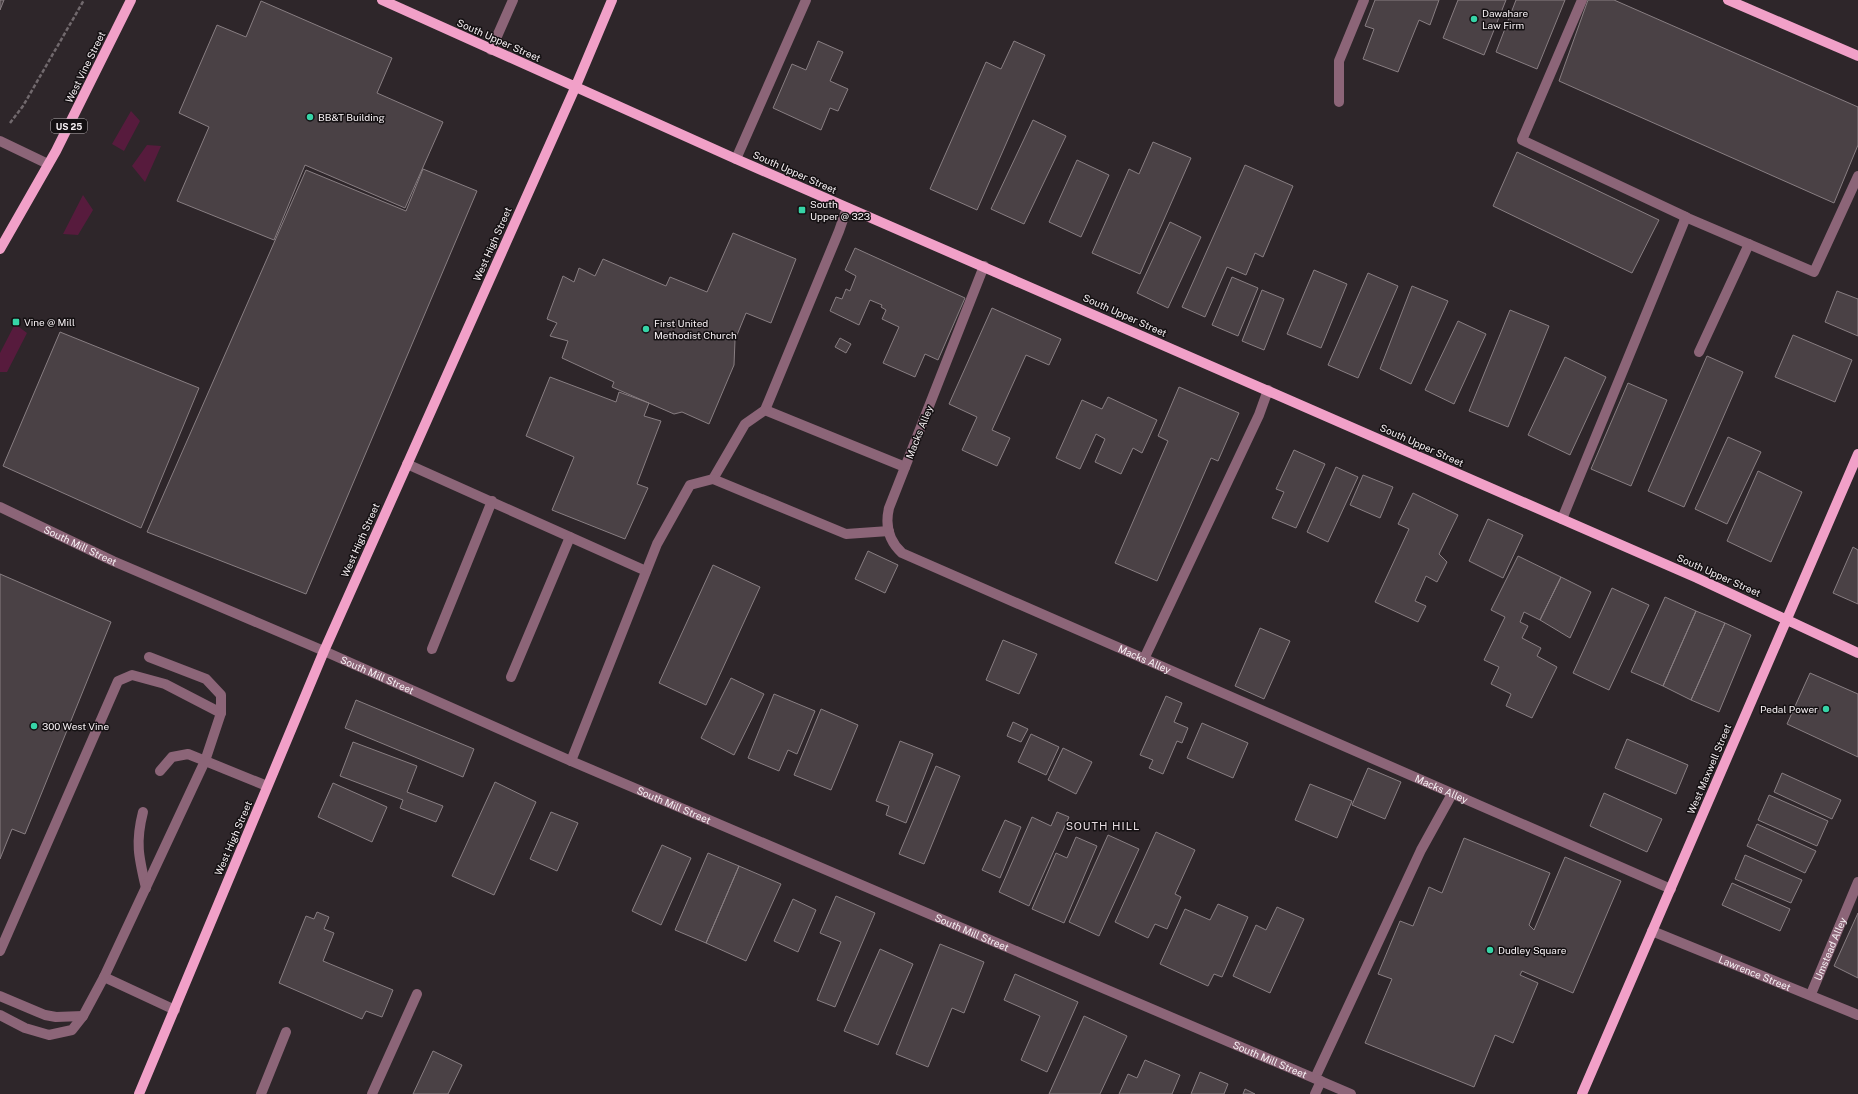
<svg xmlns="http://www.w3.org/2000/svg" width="1858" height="1094" font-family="'Public Sans',sans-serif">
<rect width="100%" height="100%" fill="#2e262a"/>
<path fill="#571b3d" d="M131 111 140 121 124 151 112 144Z
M147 145 161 146 145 182 132 166Z
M83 195 93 210 78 235 63 234Z
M15 324 27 333 7 372H0V353Z"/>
<path fill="#4a4145" stroke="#887e82" d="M0 0H4L0 10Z
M1375 0H1439L1430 25 1419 20 1398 72 1363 59 1374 29 1365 26Z
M1458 0H1506L1484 55 1443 38Z
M1516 0H1565L1537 69 1496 52Z
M1588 0H1614L1858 107V145L1834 203 1559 81Z
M261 1 392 58 377 93 443 122 405 208 305 165 274 240 177 201 209 127 179 113 217 25 246 37Z
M818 41 843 52 830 81 848 89 838 111 830 108 821 130 773 108 792 64 806 70Z
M1014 41 1045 55 977 210 930 189 986 62 1001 69Z
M1033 120 1066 136 1024 224 991 209Z
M1153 142 1191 158 1140 274 1092 253 1129 169 1139 174Z
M1517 152 1659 220 1632 273 1493 206Z
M1077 160 1109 175 1081 237 1049 222Z
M1245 165 1293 186 1263 257 1255 253 1246 275 1227 267 1205 317 1182 307Z
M423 169 477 191 306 594 147 532 306 170 406 211Z
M1170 222 1201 237 1168 308 1137 293Z
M733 233 796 259 771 323 746 313 735 340 734 365 709 424 682 412 674 414 612 387 614 382 562 358 568 341 550 336 557 323 547 319 563 276 574 282 579 268 595 276 603 259 666 286 670 277 707 292Z
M855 248 965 298 938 360 925 354 915 377 883 363 899 327 882 319 886 310 881 307 882 305 870 300 859 325 830 311 836 297 842 299 846 289 850 291 856 276 845 270Z
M1314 270 1347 284 1321 348 1287 334Z
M1368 273 1398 286 1358 378 1328 365Z
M1232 277 1258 288 1238 336 1212 325Z
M1412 286 1448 301 1411 384 1380 369Z
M1262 290 1284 299 1264 350 1242 341Z
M1837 291 1858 299V336L1825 322Z
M992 308 1061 339 1049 365 1026 355 992 430 1010 438 997 466 962 450 977 417 949 404Z
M1510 310 1549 326 1508 427 1469 411Z
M1458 321 1486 334 1454 404 1425 390Z
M60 332 199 388 141 528 3 466Z
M1793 335 1852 360 1835 402 1775 377Z
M840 338 851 344 846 353 835 347Z
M1707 356 1743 372 1684 507 1648 491Z
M1565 357 1606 377 1570 455 1528 435Z
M550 377 616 402 619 392 649 403 644 416 661 421 637 484 648 488 625 539 552 510 574 457 526 436Z
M1628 383 1667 400 1631 486 1591 469Z
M1179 387 1239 413 1218 461 1211 458 1157 581 1115 563 1168 441 1158 436Z
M1108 397 1157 420 1142 453 1133 448 1121 474 1095 462 1105 439 1096 434 1080 469 1056 458 1082 400 1102 409Z
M1728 437 1761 452 1727 524 1695 509Z
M1294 450 1325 464 1296 528 1272 518 1284 492 1276 489Z
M1336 467 1358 477 1328 542 1307 532Z
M1758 471 1802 492 1771 562 1727 541Z
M1363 475 1393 487 1380 518 1350 505Z
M1413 493 1458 515 1439 554 1447 562 1437 582 1426 576 1415 601 1426 606 1418 622 1375 602 1409 529 1398 524Z
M1488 519 1523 535 1503 578 1469 561Z
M1853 547 1858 550V604L1833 593Z
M868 551 898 565 885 593 855 579Z
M1518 556 1561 577 1540 620 1524 612 1520 622 1528 626 1522 638 1541 648 1537 656 1557 667 1532 718 1506 706 1511 694 1491 684 1499 667 1484 660 1505 617 1491 610Z
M713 565 760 587 706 705 659 683Z
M0 574 111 622 25 834 12 829 0 859Z
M1561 577 1591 592 1570 638 1540 620Z
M1612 588 1649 605 1609 690 1573 673Z
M1665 597 1696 611 1663 686 1631 672Z
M1696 611 1725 623 1691 700 1663 686Z
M1725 623 1751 635 1719 712 1691 700Z
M1260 628 1290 641 1264 699 1235 686Z
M1003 640 1037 654 1019 694 986 680Z
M1810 673 1858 694V757L1787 724Z
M731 678 764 694 734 755 701 738Z
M774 694 815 711 797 754 788 750 779 771 748 758Z
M1166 696 1182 703 1174 722 1188 728 1182 743 1177 741 1163 774 1149 768 1153 760 1140 755Z
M356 700 474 749 463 777 345 728Z
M821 709 858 725 831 790 794 775Z
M1013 722 1028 729 1021 742 1007 736Z
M1202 723 1248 743 1233 778 1187 758Z
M1031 734 1059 747 1046 775 1018 762Z
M1627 739 1688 765 1676 794 1615 768Z
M900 741 933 754 906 823 886 815 889 806 876 801Z
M353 742 417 766 407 792 443 806 436 822 400 808 403 800 340 776Z
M1063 748 1092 762 1076 794 1048 780Z
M936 766 960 776 924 864 899 854Z
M1368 768 1401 782 1385 819 1352 805Z
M1782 773 1841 800 1832 819 1774 792Z
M495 782 536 802 494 895 452 876Z
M333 783 387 807 372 842 318 817Z
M1310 784 1352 801 1337 838 1295 820Z
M1604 793 1662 819 1647 852 1590 826Z
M1769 795 1828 821 1817 846 1758 820Z
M551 812 578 823 557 871 530 859Z
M1057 812 1069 817 1029 906 999 892 1032 817 1051 826Z
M1005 820 1021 827 1000 878 982 870Z
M1757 824 1816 851 1805 873 1747 846Z
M1156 832 1195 850 1175 894 1181 897 1167 929 1155 924 1148 938 1115 922Z
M1108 835 1139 849 1099 936 1069 922Z
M1076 837 1097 846 1064 923 1032 909 1056 853 1067 858Z
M1464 838 1550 873 1529 925 1534 930 1565 857 1621 881 1573 993 1522 971 1520 975 1538 983 1513 1043 1495 1035 1474 1087 1365 1043 1392 979 1378 974 1400 921 1413 926 1429 887 1442 893Z
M662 845 691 858 661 925 632 911Z
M708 853 739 866 706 943 675 930Z
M1745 855 1802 880 1791 903 1735 879Z
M739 866 781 884 746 961 706 943Z
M1732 883 1790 909 1780 931 1722 905Z
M836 896 875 913 835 1007 817 1000 841 942 820 933Z
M793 899 816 910 798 952 774 941Z
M1218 904 1248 917 1222 977 1214 974 1208 986 1160 964 1185 909 1210 920Z
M1277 907 1304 919 1270 993 1233 976 1256 925 1266 930Z
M317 912 329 917 324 929 334 933 323 961 393 990 382 1017 366 1011 362 1019 279 983 306 916 314 919Z
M1858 913V978L1834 966Z
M940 944 984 962 964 1013 952 1008 928 1067 896 1054Z
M880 949 913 964 878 1045 844 1031Z
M1015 974 1078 1002 1047 1072 1021 1060 1040 1016 1004 1000Z
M1084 1016 1127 1036 1100 1094H1049Z
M433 1051 462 1065 448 1094H413Z
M1145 1060 1180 1075 1172 1094H1119L1128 1074 1137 1078Z
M1200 1072 1228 1084 1224 1094H1191Z
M1245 1089 1255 1094H1243Z"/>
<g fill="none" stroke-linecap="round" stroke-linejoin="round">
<path stroke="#71696d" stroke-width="2.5" stroke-dasharray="4 2" stroke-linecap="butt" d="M10 123 23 106 84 0"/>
<g stroke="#8c6578" stroke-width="10">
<path d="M491 50 513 0"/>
<path d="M1339 102V61L1364 0"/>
<path d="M0 141 48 164"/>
<path d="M736 159 806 0"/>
<path d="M1683 216 1814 272 1858 176"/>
<path d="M1699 352 1749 244"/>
<path d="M765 410 905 467"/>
<path d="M407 464 646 571"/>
<path d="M713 479 745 424 765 410 839 231 847 208"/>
<path d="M1562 519 1686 217 1522 140 1582 0"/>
<path d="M432 649 492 501"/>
<path d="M1144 659 1259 415 1268 390"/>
<path d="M511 677 570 537"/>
<path d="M571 761 657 544 690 485 713 479 846 534 889 531"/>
<path d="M160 771 172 757 188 754 267 786"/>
<path d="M143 812C135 843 139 858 146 888"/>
<path d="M0 951 118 681 132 675 165 684 221 713"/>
<path d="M104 977 175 1010"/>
<path id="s1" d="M1811 994 1858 882"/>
<path d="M0 996 45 1015 56 1017 83 1016"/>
<path d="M0 1015 25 1028 49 1035 72 1030 83 1016 104 977 205 761 221 713V695L206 679 149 657"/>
<path d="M1315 1078 1421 850 1452 794"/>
<path d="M261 1094 286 1032"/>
<path d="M372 1094 417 994"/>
<path d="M1315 1094 1321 1081"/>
</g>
<g stroke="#8c6578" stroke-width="10">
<path id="s2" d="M984 266 889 508C885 525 889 541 902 553L1671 889"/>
<path id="s3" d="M0 507 113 561 324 651 571 761 1351 1094"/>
<path id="s4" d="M1652 931 1858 1015"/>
</g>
<path stroke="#f1a0c8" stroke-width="10" d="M382 0 736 159 1697 578 1858 653
M1728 0 1858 56
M0 249 56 151 131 0
M139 1094 324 651 575 88 612 0
M1582 1094 1858 454"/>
</g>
<g fill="#36d4a7" stroke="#141012" stroke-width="1.5">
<circle cx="1474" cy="19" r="4"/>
<circle cx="310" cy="117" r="4"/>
<rect x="798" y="206" width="8" height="8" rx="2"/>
<rect x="12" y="318" width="8" height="8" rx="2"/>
<circle cx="646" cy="329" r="4"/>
<circle cx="1826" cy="709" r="4"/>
<circle cx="34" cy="726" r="4"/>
<circle cx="1490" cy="950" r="4"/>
</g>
<g text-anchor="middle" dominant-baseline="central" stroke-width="3" stroke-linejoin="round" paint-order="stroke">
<rect fill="#141012" stroke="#b3aeb0" stroke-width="1" x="51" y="119" width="36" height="14" rx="3"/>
<g font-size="9" font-weight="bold" fill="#f7f1f4">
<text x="69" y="126">US 25</text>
</g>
<g font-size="10" fill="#f7f1f4" stroke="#141012" text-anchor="start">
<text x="1482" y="13">Dawahare<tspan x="1482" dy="12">Law Firm</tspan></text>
<text x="318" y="117">BB&amp;T Building</text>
<text x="810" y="204">South<tspan x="810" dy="12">Upper @ 323</tspan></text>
<text x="24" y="322">Vine @ Mill</text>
<text x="654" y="323">First United<tspan x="654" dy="12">Methodist Church</tspan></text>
<text x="1818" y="709" text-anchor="end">Pedal Power</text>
<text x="42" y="726">300 West Vine</text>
<text x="1498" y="950">Dudley Square</text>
</g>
<g font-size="10" fill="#f7f1f4" stroke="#141012">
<text transform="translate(499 40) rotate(24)">South Upper Street</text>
<text transform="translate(85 67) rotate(-64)">West Vine Street</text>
<text transform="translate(795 172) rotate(24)">South Upper Street</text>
<text transform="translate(492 244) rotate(-66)">West High Street</text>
<text transform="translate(1125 315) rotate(24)">South Upper Street</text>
<text transform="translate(919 432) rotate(-68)">Macks Alley</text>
<text transform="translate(1422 445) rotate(24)">South Upper Street</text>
<text transform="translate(360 540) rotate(-66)">West High Street</text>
<text stroke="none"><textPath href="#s3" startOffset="89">South Mill Street</textPath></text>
<text transform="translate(1719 575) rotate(24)">South Upper Street</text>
<text stroke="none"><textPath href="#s2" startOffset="574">Macks Alley</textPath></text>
<text stroke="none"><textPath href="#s3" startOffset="413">South Mill Street</textPath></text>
<text transform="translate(1709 769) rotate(-67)">West Maxwell Street</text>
<text stroke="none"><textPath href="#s2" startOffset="898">Macks Alley</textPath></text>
<text stroke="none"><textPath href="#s3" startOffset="737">South Mill Street</textPath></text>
<text transform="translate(233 838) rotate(-67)">West High Street</text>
<text stroke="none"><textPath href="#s3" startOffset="1061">South Mill Street</textPath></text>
<text stroke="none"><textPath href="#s1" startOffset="49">Umstead Alley</textPath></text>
<text stroke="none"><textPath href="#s4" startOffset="111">Lawrence Street</textPath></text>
<text stroke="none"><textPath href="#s3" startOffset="1385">South Mill Street</textPath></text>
</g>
<g font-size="11" letter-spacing="1" fill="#e8dde2" stroke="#141012">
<text x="1103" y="826">SOUTH HILL</text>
</g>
</g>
</svg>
